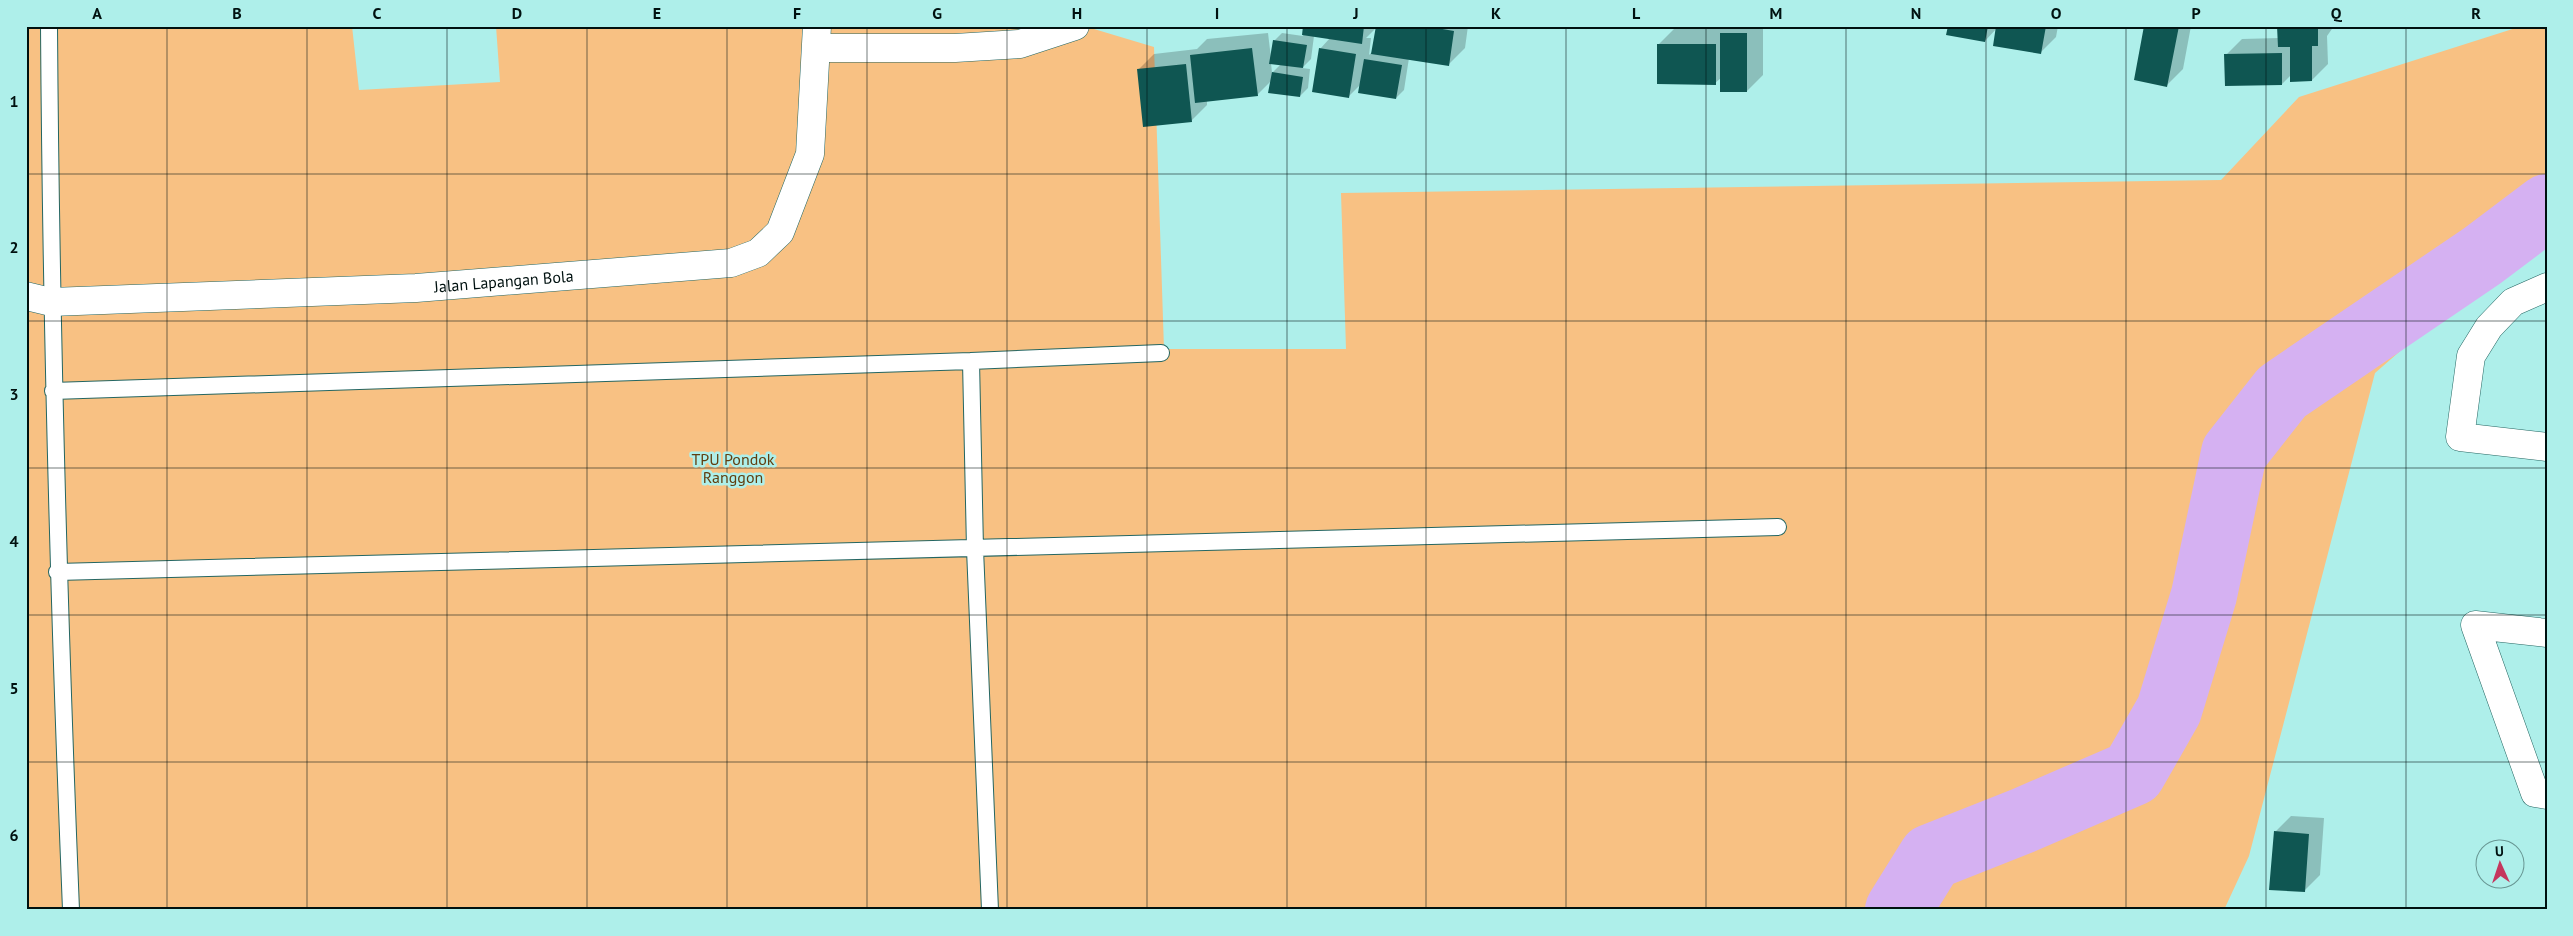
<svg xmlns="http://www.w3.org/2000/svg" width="2573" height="936" font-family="'PT Sans',sans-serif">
<rect width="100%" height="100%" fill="#aeefea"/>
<path fill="#f8c183" d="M26 26H352L359 90 500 82 496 26H1084L1154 47 1164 349H1346L1341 193 2221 180 2299 97 2522 26H2544L2547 35V223L2375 373 2249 856 2224 910H26Z"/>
<path fill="#0003" fill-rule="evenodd" d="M1305 26H1468L1465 48 1449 64 1409 58 1404 90 1396 98 1361 84 1349 96 1320 49 1330 38 1314 36 1311 59 1302 68 1310 69 1308 88 1300 96 1271 81 1257 95 1207 101V105L1191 121 1138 70 1154 54 1197 49 1207 39 1268 33 1271 58 1274 41 1282 33 1303 36ZM1377 27 1373 51 1369 55 1371 38H1366ZM1271 63 1281 64 1272 73Z
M1728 26H1763V75L1747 91 1721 78 1715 83 1658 45 1674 29H1725Z
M1949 26H2058L2056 37 2040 53 1997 28 1985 41Z
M2145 26H2191L2183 69 2167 85Z
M2279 26H2334L2327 36 2328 64 2312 80 2292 74 2282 84 2226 55 2242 39 2279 38Z
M26 327 29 328 26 341Z
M2291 816 2324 818 2320 875 2304 891 2275 832Z"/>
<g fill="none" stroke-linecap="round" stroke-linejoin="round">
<path stroke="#d5b1f2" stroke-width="66" d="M1898 910 1931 857 2022 821 2133 773 2169 710 2204 595 2234 453 2282 392 2482 256 2547 207"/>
</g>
<path fill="#0f5652" d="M1303 26H1364L1362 44 1302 35Z
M1376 26H1425L1454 31 1449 66 1371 54Z
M1948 26H1988L1985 42 1946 35Z
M1996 26H2046L2041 54 1993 46Z
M2144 26H2179L2167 87 2134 80Z
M2277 26H2318V46H2312V81L2290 82V47H2278Z
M1720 33H1747V92H1720Z
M1273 40 1307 45 1303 68 1269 64Z
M1657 44H1716V85L1657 84Z
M1252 48 1258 96 1195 103 1190 55Z
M1319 48 1356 54 1349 98 1312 92Z
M2282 53V85L2225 86 2224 54Z
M1364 59 1402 65 1396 99 1358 93Z
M1186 64 1192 122 1143 127 1137 69Z
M1272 72 1303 77 1300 97 1268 93Z
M2274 831 2309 834 2305 892 2269 890Z"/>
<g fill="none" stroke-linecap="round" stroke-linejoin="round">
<g stroke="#246662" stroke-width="18">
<path id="lane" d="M49 26C51 321 59 615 71 910
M971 361 1161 353
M53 391 971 361 975 549 990 910
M57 572 1778 527"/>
</g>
<g stroke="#246662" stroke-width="29">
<g id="street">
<path d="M817 48H955L1020 44 1075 26"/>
<path d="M2547 287 2513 302 2489 327 2471 356 2460 437 2547 447"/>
<path id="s1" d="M26 296 51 302 416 288 731 263 758 253 780 232 810 154 817 26"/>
<path d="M2547 633 2475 625 2535 793 2547 795"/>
</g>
</g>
<use href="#lane" stroke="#fff" stroke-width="16"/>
<use href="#street" stroke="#fff" stroke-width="28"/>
</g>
<path fill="none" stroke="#001110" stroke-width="1" stroke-opacity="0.55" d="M167 26V910M307 26V910M447 26V910M587 26V910M727 26V910M867 26V910M1007 26V910M1147 26V910M1287 26V910M1426 26V910M1566 26V910M1706 26V910M1846 26V910M1986 26V910M2126 26V910M2266 26V910M2406 26V910M26 174H2547M26 321H2547M26 468H2547M26 615H2547M26 762H2547"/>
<g text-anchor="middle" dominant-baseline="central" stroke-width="5" stroke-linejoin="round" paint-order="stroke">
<g font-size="16" fill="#001110" stroke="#aeefea">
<text stroke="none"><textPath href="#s1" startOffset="479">Jalan Lapangan Bola</textPath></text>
</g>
<g font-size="16" fill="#613e0f" stroke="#aeefea">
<text x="733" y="459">TPU Pondok<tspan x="733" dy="18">Ranggon</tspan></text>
</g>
</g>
<rect width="2573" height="936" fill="none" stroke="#aeefea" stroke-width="55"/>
<g transform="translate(2500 864) rotate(357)"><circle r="24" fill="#aeefea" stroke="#689693"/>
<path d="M0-4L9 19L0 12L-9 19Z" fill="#c5365d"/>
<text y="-8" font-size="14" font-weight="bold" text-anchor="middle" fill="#001110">U</text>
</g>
<rect x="28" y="28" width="2518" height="880" fill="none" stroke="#001110" stroke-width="2"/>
<g font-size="16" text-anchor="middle" font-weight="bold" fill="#001110">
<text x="97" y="19">A</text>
<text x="237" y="19">B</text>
<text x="377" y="19">C</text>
<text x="517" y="19">D</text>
<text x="657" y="19">E</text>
<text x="797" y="19">F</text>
<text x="937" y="19">G</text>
<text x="1077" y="19">H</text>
<text x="1217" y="19">I</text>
<text x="1356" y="19">J</text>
<text x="1496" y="19">K</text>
<text x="1636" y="19">L</text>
<text x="1776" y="19">M</text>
<text x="1916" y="19">N</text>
<text x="2056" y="19">O</text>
<text x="2196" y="19">P</text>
<text x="2336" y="19">Q</text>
<text x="2476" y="19">R</text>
<text x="14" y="107">1</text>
<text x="14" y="253">2</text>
<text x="14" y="400">3</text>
<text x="14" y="547">4</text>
<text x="14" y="694">5</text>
<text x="14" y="841">6</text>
</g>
</svg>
